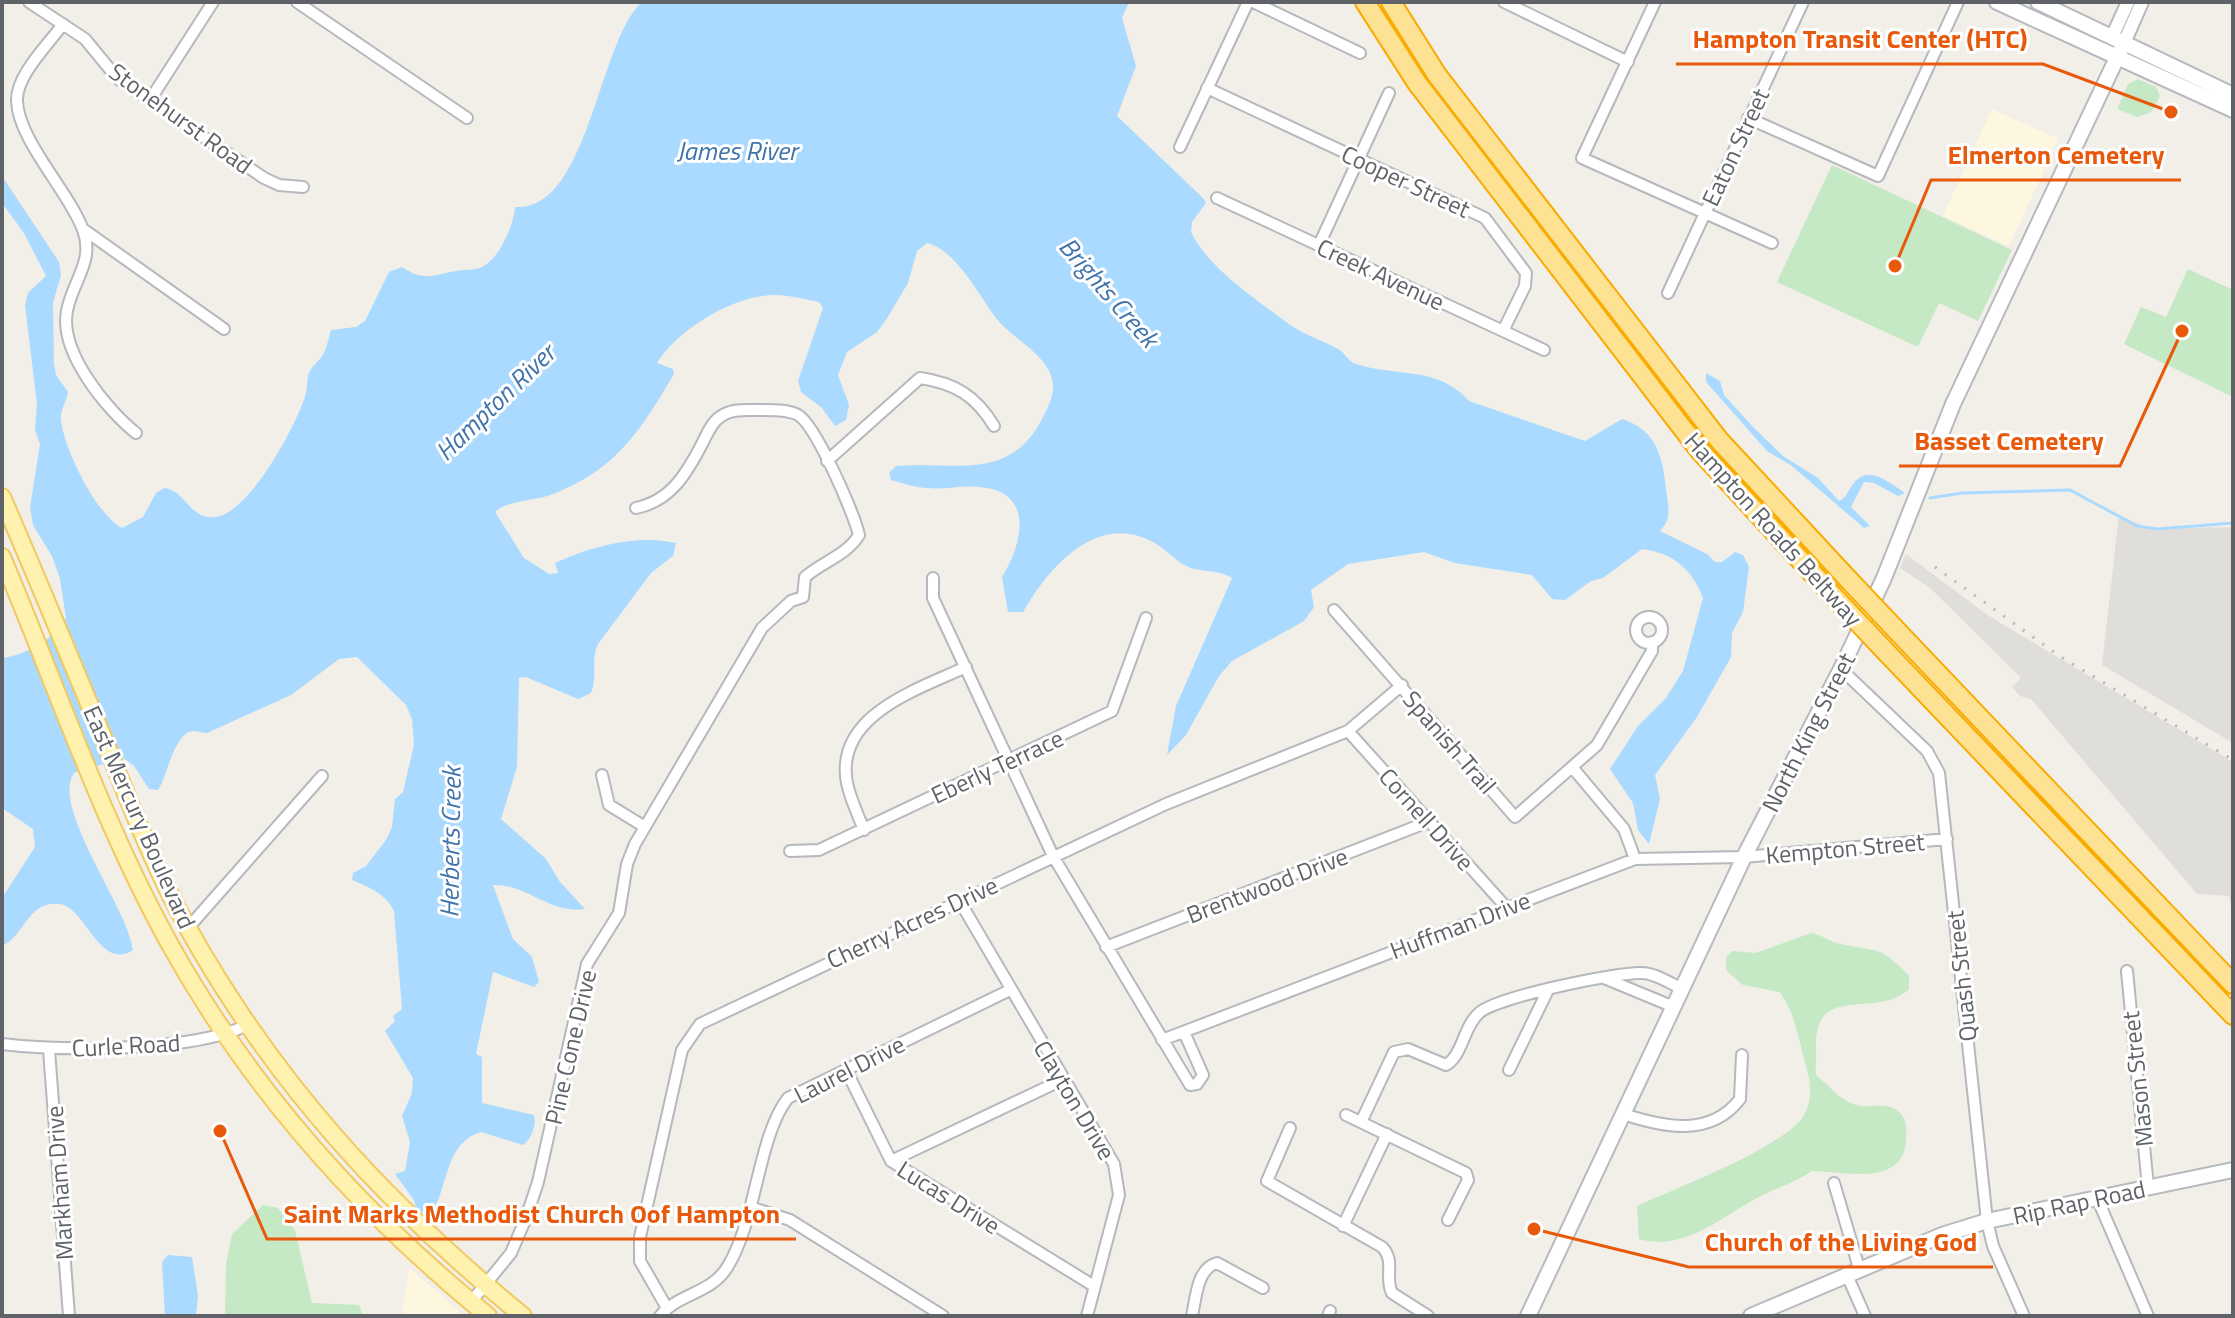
<svg xmlns="http://www.w3.org/2000/svg" width="2235" height="1318" font-family="'Titillium Web',sans-serif">
<rect width="100%" height="100%" fill="#f1efe8"/>
<path fill="#fef7e0" d="M1992 109 2058 139 2009 246 1943 216Z
M409 1268 465 1316H402Z"/>
<path fill="#e0deda" d="M2119 515 2150 529 2233 527V743L2102 665Z
M1906 554 1989 616 2233 762V918L2229 896 2197 894 2031 699 2020 696 2012 687 2021 678 2008 665 1930 588 1900 568Z"/>
<path fill="#c5e8c5" d="M2138 79 2156 87 2160 96 2151 112 2137 117 2117 109 2128 84Z
M1832 165 2012 250 1978 321 1939 303 1918 347 1777 282Z
M2188 269 2233 290V397L2124 344 2141 307 2166 317Z
M1811 933C1822 935 1830 942 1841 944 1879 953 1879 944 1909 976V989C1875 1021 1813 980 1816 1050 1817 1059 1815 1066 1816 1075 1828 1085 1841 1101 1856 1105 1869 1109 1888 1101 1899 1112 1907 1119 1907 1131 1906 1141 1903 1188 1840 1171 1812 1171 1793 1184 1774 1188 1755 1199 1717 1220 1684 1251 1639 1239L1637 1206C1674 1189 1787 1146 1804 1115 1815 1095 1809 1076 1803 1055 1798 1033 1793 1011 1780 992L1743 985 1726 970V958L1732 951 1756 953Z
M263 1205 278 1208 295 1230 312 1303 359 1305 363 1316H225L226 1265 232 1234Z"/>
<path fill="#aadaff" d="M1129 2 1122 18 1136 66 1117 116 1203 198 1206 203 1192 222 1191 232C1208 268 1257 300 1289 324 1303 335 1322 340 1338 349 1345 353 1348 361 1356 364 1396 377 1439 366 1469 401L1585 441 1622 419C1660 431 1663 462 1667 496 1669 512 1671 519 1660 531L1707 554 1715 562H1722L1735 552 1743 555 1749 567 1743 612 1732 633 1731 657 1697 717 1655 775 1660 799 1649 844 1638 830 1633 803 1610 769 1638 726 1666 698 1683 671 1703 598C1692 569 1673 553 1642 549L1603 578 1591 581 1565 600 1552 599 1532 575 1455 563 1424 552 1348 564 1311 590 1314 607 1304 621 1232 661 1219 676 1186 735 1167 755 1176 706 1232 578C1219 569 1199 573 1184 565 1172 558 1163 546 1149 540 1094 514 1048 569 1023 612H1008L1002 577C1023 543 1035 491 979 487 962 485 945 490 928 488 916 488 903 483 891 480L889 473 896 466C953 461 1009 483 1042 419 1048 408 1056 392 1052 379 1046 353 1012 339 996 318 978 294 956 250 927 243L917 251 908 283 888 317 877 332 847 352 838 375 849 405 846 420 835 426 822 408 801 392 798 381 823 308 819 302C804 299 789 295 775 295 734 295 678 329 657 363L673 369 674 374C641 430 616 470 553 494 536 501 507 500 495 512L524 558 549 574 558 573 555 563C590 547 637 534 676 543L673 556 651 573 598 644C590 661 598 677 591 693L578 699 526 677 519 678 517 767 501 819 546 859 560 882 585 909C551 915 525 883 493 885L513 939 532 957 539 982 534 987 493 972 476 1054 482 1057V1103L534 1115C537 1124 531 1140 523 1145L481 1132C443 1144 449 1189 430 1216L416 1209 414 1200 395 1174 405 1171 410 1142 402 1116 412 1093 413 1078 385 1031 395 1021 393 1016 402 1009 394 911C386 894 369 887 352 880L353 873 366 866 386 840 392 827 395 799 403 792 414 745 412 719 406 705 357 657 339 659 291 695 207 733C202 733 198 731 194 731 174 731 167 778 158 790L149 789 134 766 123 758 74 773C50 807 128 907 133 950 100 972 85 907 60 904 27 900 25 936 2 946V898L35 847 33 829 2 808V658C26 655 54 639 66 618L60 579 52 556 33 525 30 507 40 444 35 430 37 404 25 305 28 293 46 276 24 233 2 203V176L59 262 61 275 53 303 54 364 56 375 68 392C67 401 59 412 61 421 65 451 96 514 122 528L143 517 156 493 164 488C185 490 190 520 215 517 249 514 295 427 305 397 308 389 306 380 309 373 312 365 320 361 324 353 327 346 329 337 331 330L356 327 365 321 389 272 402 267C424 282 433 275 456 271 465 269 474 271 482 267 499 259 514 225 515 207 588 212 598 43 641 3Z
M1706 373 1720 381 1724 395 1753 427 1783 456 1818 478 1839 501C1846 498 1846 494 1851 487 1867 461 1889 483 1905 493L1898 496 1874 483 1864 482 1851 507 1870 526 1864 528 1792 466 1767 451 1706 382Z
M168 1255 192 1257 198 1296 196 1316H165L162 1262Z"/>
<g fill="none" stroke-linecap="round" stroke-linejoin="round">
<path stroke="#aadaff" stroke-width="3" d="M1930 498 1962 493 2070 490 2137 526 2157 529 2233 523"/>
<g stroke="#b5b8bc" stroke-width="14">
<path id="minor" d="M29 2 85 39 117 78 264 178 279 185 303 187
M297 2 467 118
M1253 2 1360 53
M1504 2 1628 62
M1655 2 1582 158 1772 243
M63 24C49 44 16 75 17 101 18 140 70 193 83 230 95 261 72 282 67 311 59 352 107 410 136 433
M1207 88 1485 218 1526 273 1525 286 1503 331
M150 100 213 2
M1748 118 1878 176 1958 2
M1180 147 1248 2
M1217 198 1544 350
M83 229 224 329
M1319 245 1389 93
M1668 293 1803 2
M827 461 920 378C955 383 976 396 994 426
M933 578V598L1053 856 1190 1085 1197 1084 1203 1075 1184 1032
M1334 610 1515 817 1597 745 1652 651V642
M1636 630a13 13 0 1 1 26 0a13 13 0 1 1-26 0Z
M1841 669 1927 751 1939 773 1987 1221 1993 1246 2024 1316
M1348 731 1506 907
M1572 767 1624 829 1635 859
M602 775 609 805 645 827
M864 830C858 815 850 798 847 783 834 715 919 689 966 667
M790 851 819 850 1112 711 1146 618
M959 900 1114 1164 1119 1195 1087 1316
M188 928 322 776
M1106 947 1428 822
M2127 971 2148 1187
M1604 978 1674 1007
M1162 1040 1635 859 1744 857 1947 839
M2 1044C62 1051 194 1052 247 1025
M49 1050 69 1316
M846 1070 891 1161 1094 1286
M1509 1070 1548 990
M1623 1114C1663 1127 1710 1138 1740 1099L1742 1055
M1346 1115 1466 1173 1468 1180 1448 1220
M1361 1122 1394 1052 1408 1049 1446 1065C1463 1055 1463 1027 1479 1013 1497 997 1616 972 1642 973 1655 973 1671 984 1683 989
M1290 1128 1267 1181 1382 1247C1396 1261 1384 1277 1392 1293L1428 1316
M891 1161 1062 1080
M1834 1183 1859 1268
M2097 1198 2148 1316
M753 1208 790 1220 943 1316
M1343 1226 1387 1134
M1846 1273 1865 1316
M471 1302 511 1253 526 1218 538 1182 587 964 619 913 627 864 635 844 762 628 791 601 803 597 805 577C822 562 847 555 859 535 854 514 816 425 798 415 788 409 768 410 756 410 744 410 730 409 720 417 712 422 707 434 703 442 687 473 671 501 636 508
M667 1308 640 1261V1237L682 1050 700 1024 1166 804 1348 731 1402 685
M660 1316C678 1293 712 1294 728 1266 757 1218 758 1136 788 1098L1010 990
M1192 1316C1196 1298 1197 1268 1217 1263L1263 1288
M1328 1316 1330 1311"/>
</g>
<g stroke="#b5b8bc" stroke-width="16">
<path id="tertiary" d="M2112 37 2128 2
M2124 43 2142 2"/>
</g>
<g stroke="#b6babf" stroke-width="18">
<path id="secondary" d="M1997 2 2233 110
M2038 2 2233 95
M1528 1316 1744 857 1841 669 1884 578 1953 404 2124 43
M1751 1316 1942 1235 1987 1221 2233 1170"/>
</g>
<g stroke="#f2c960" stroke-width="20">
<path id="primary" d="M2 497C37 578 71 660 105 742 131 805 155 870 189 930 276 1085 386 1204 523 1316
M2 557C56 685 101 819 168 941 249 1088 358 1210 488 1316"/>
</g>
<g stroke="#f9ab00" stroke-width="22">
<path id="motorway" d="M1365 2 1417 83 1700 451 1837 600
M1391 2 1437 75 1719 440 1848 579
M1900 634 2233 984
M1888 654 2233 1015"/>
</g>
<use href="#minor" stroke="#fff" stroke-width="10"/>
<use href="#tertiary" stroke="#fff" stroke-width="12"/>
<use href="#secondary" stroke="#fff" stroke-width="14"/>
<use href="#primary" stroke="#fff2af" stroke-width="16"/>
<use href="#motorway" stroke="#fde293" stroke-width="18"/>
<path stroke="#b6b7b8" stroke-width="3" stroke-dasharray="2 10" stroke-linecap="butt" d="M1935 567 2061 657 2233 760"/>
<g stroke="#f9ab00" stroke-width="22" stroke-linecap="butt">
<path id="motorway-bridge" d="M1848 579 1900 634
M1837 600 1888 654"/>
</g>
<use href="#motorway-bridge" stroke="#fde293" stroke-width="18"/>
</g>
<g text-anchor="middle" dominant-baseline="central" stroke-width="6" stroke-linejoin="round" paint-order="stroke">
<g font-size="24" fill="#5f6368" stroke="#fff">
<text transform="translate(181 118) rotate(36)">Stonehurst Road</text>
<text transform="translate(1735 147) rotate(-65)">Eaton Street</text>
<text transform="translate(1406 181) rotate(25)">Cooper Street</text>
<text transform="translate(1381 274) rotate(25)">Creek Avenue</text>
<text transform="translate(1774 529) rotate(48)">Hampton Roads Beltway</text>
<text transform="translate(1808 732) rotate(-63)">North King Street</text>
<text transform="translate(1450 742) rotate(49)">Spanish Trail</text>
<text transform="translate(997 766) rotate(-25)">Eberly Terrace</text>
<text transform="translate(140 817) rotate(66)">East Mercury Boulevard</text>
<text transform="translate(1427 819) rotate(48)">Cornell Drive</text>
<text transform="translate(1845 848) rotate(-5)">Kempton Street</text>
<text transform="translate(1267 885) rotate(-21)">Brentwood Drive</text>
<text transform="translate(912 922) rotate(-25)">Cherry Acres Drive</text>
<text transform="translate(1460 925) rotate(-21)">Huffman Drive</text>
<text transform="translate(1961 976) rotate(-96)">Quash Street</text>
<text transform="translate(126 1045) rotate(-3)">Curle Road</text>
<text transform="translate(570 1047) rotate(-77)">Pine Cone Drive</text>
<text transform="translate(849 1069) rotate(-27)">Laurel Drive</text>
<text transform="translate(2137 1079) rotate(-96)">Mason Street</text>
<text transform="translate(1075 1100) rotate(59)">Clayton Drive</text>
<text transform="translate(59 1183) rotate(-94)">Markham Drive</text>
<text transform="translate(949 1197) rotate(32)">Lucas Drive</text>
<text transform="translate(2079 1202) rotate(-12)">Rip Rap Road</text>
</g>
<g font-size="26" font-style="italic" fill="#4174aa" stroke="#fff">
<text x="737" y="150">James River</text>
<text transform="translate(1109 292) rotate(49)">Brights Creek</text>
<text transform="translate(495 402) rotate(-44)">Hampton River</text>
<text transform="translate(450 842) rotate(-89)">Herberts Creek</text>
</g>
</g>
<path fill="none" stroke="#e8590c" stroke-width="3" d="M2171 112L2043 64H1676M1895 266L1931 180H2181M2182 331L2120 466H1899M220 1131L267 1239H796M1534 1229L1689 1267H1993"/>
<g fill="#e8590c" stroke="#fff" stroke-width="3">
<circle cx="2171" cy="112" r="8"/>
<circle cx="1895" cy="266" r="8"/>
<circle cx="2182" cy="331" r="8"/>
<circle cx="220" cy="1131" r="8"/>
<circle cx="1534" cy="1229" r="8"/>
</g>
<g font-size="26" text-anchor="middle" font-weight="bold" fill="#e8590c" stroke="#fff" stroke-width="6" stroke-linejoin="round" paint-order="stroke">
<text x="1860" y="48">Hampton Transit Center (HTC)</text>
<text x="2056" y="164">Elmerton Cemetery</text>
<text x="2009" y="450">Basset Cemetery</text>
<text x="532" y="1223">Saint Marks Methodist Church Oof Hampton</text>
<text x="1841" y="1251">Church of the Living God</text>
</g>
<rect width="2235" height="1318" fill="none" stroke="#5f6368" stroke-width="8"/>
</svg>
